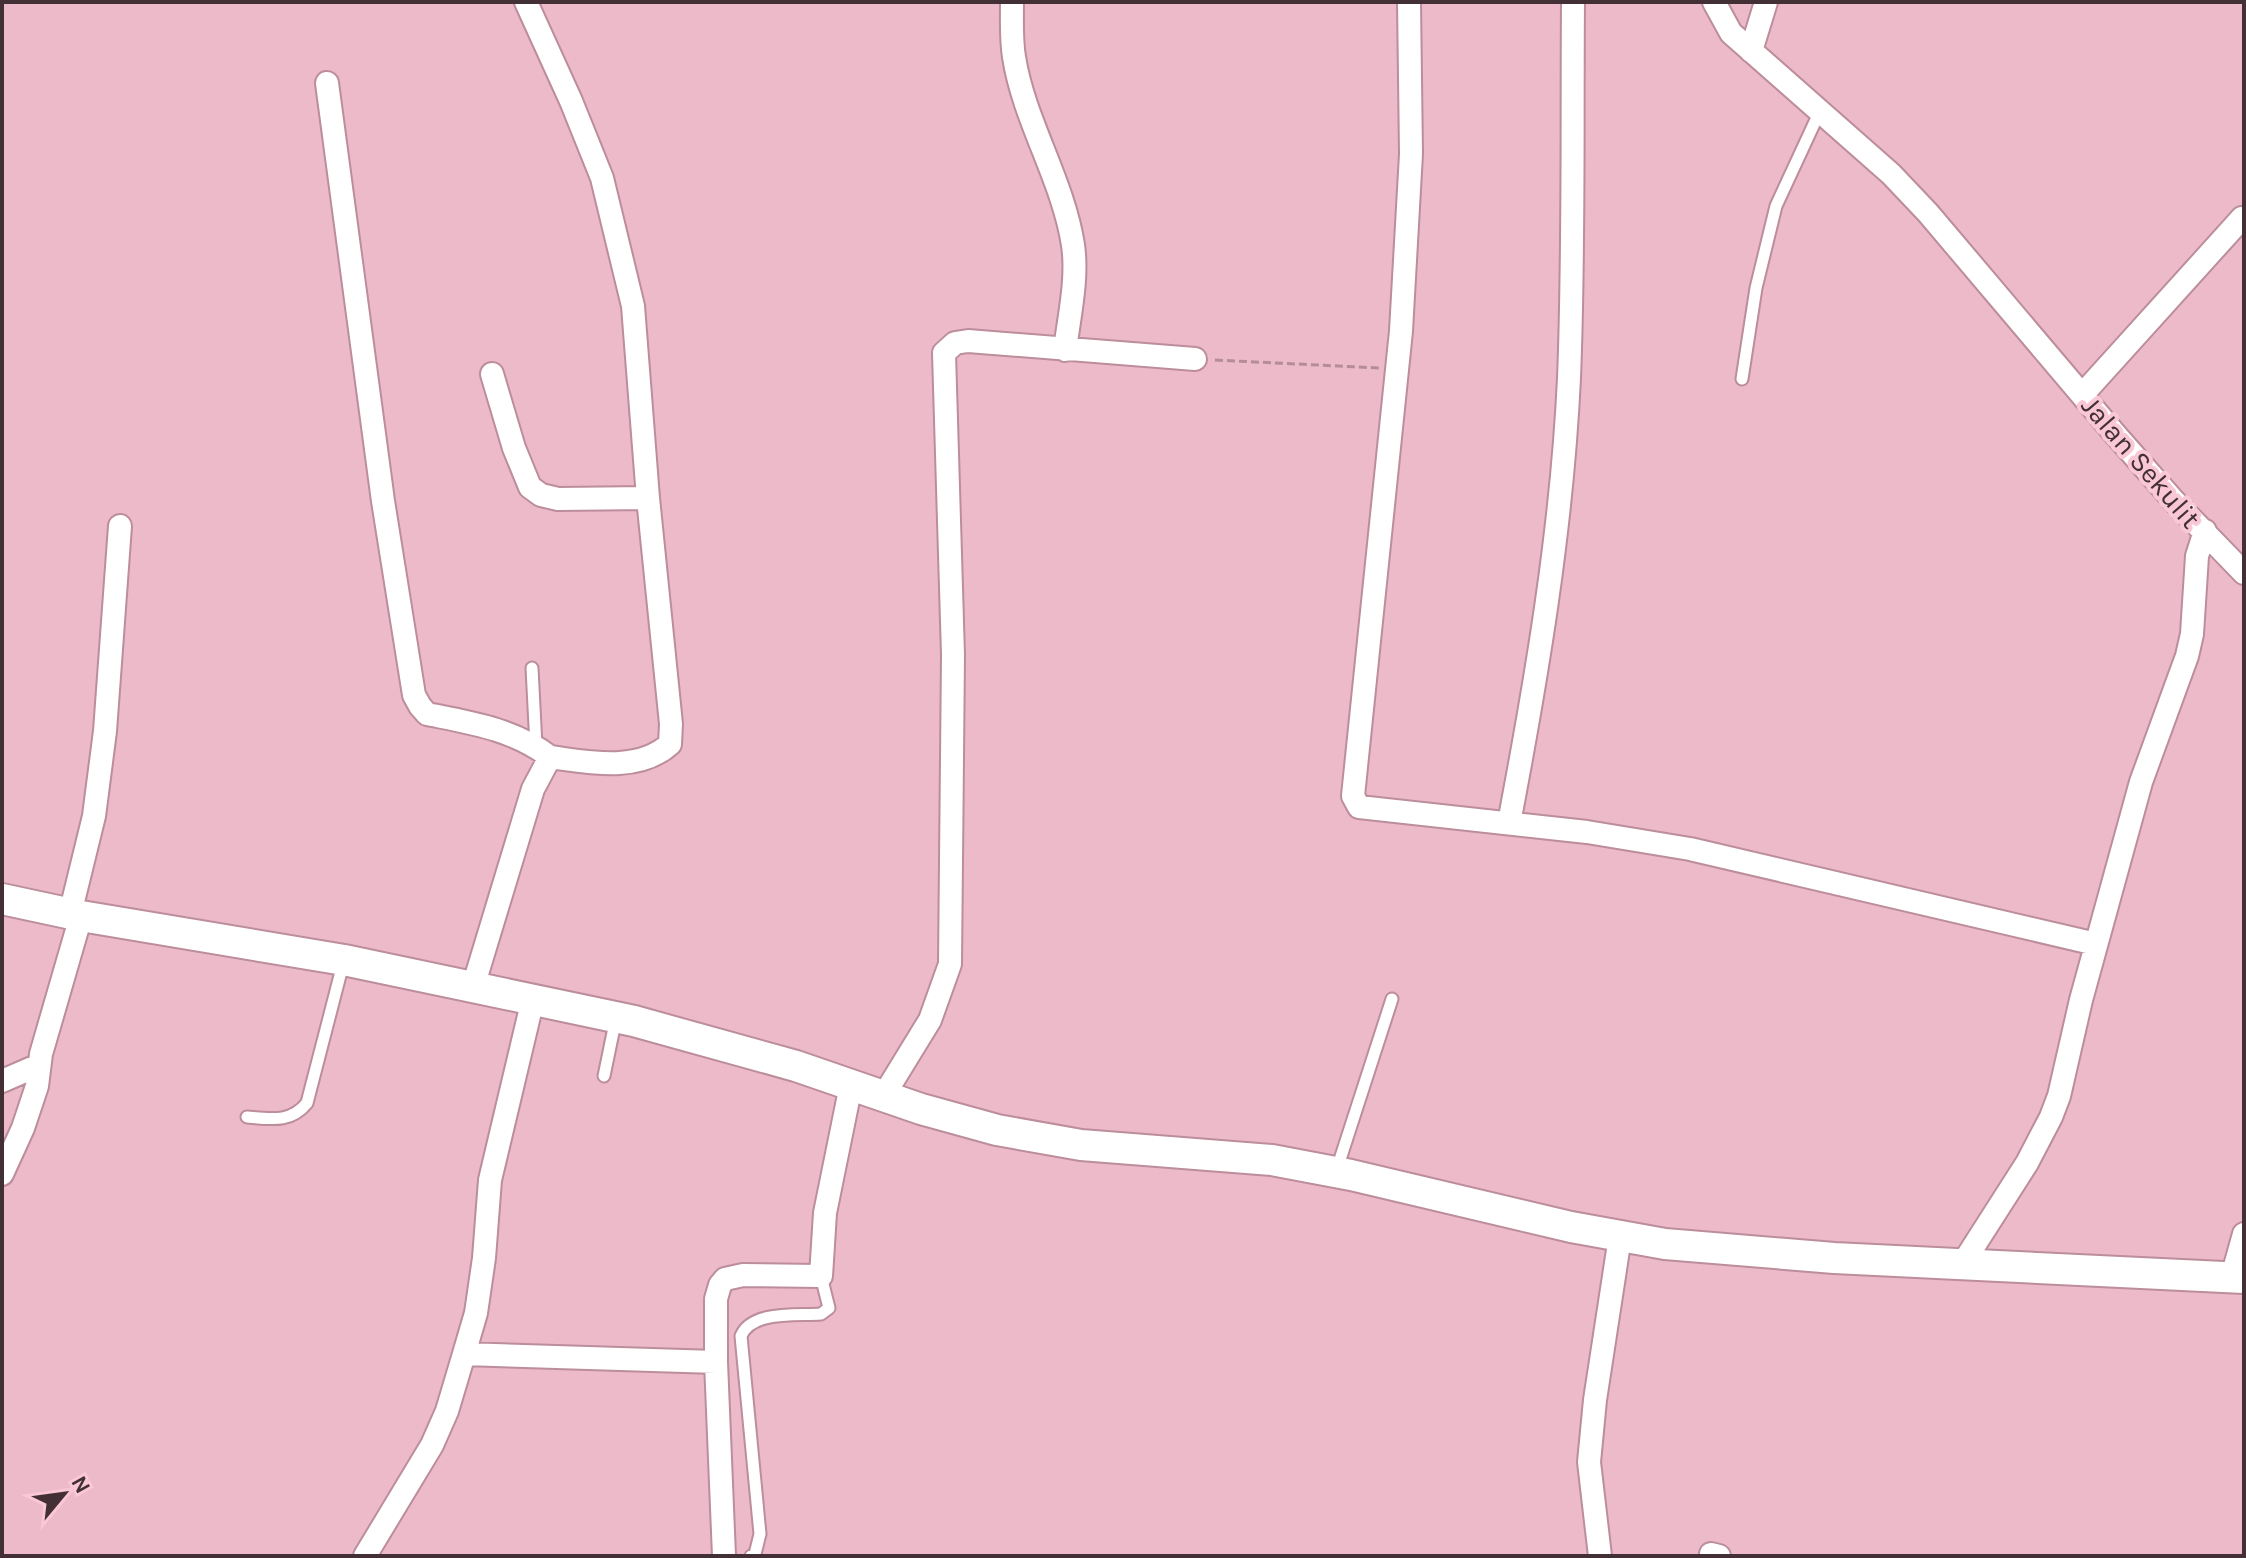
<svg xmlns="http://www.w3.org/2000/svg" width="2246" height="1558" font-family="Karla,sans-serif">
<rect width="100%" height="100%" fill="#ecbac9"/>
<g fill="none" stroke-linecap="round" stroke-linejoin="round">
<g stroke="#bc8d9b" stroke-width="15">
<path id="lane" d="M1742 379 1756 288 1776 206 1820 111
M532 668 536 746
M604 1076 616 1018
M247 1117C271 1119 291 1123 307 1103L344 960
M1336 1172 1392 999
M751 1556 755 1554 760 1534 741 1336C752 1310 797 1316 821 1314L829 1308 821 1276"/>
</g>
<g stroke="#bc8d9b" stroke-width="26">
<path id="street" d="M1012 2C1012 20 1011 39 1014 57 1024 121 1063 180 1073 245 1078 279 1069 317 1065 350
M1409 2 1411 154 1401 331 1353 796 1359 807 1587 832 1690 849 2096 944
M1714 2 1731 33 1891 174 1928 213 2115 434 2174 501 2244 573
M1751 51 1766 2
M327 83 383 501 414 695 420 706 427 714C472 723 513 729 550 757
M492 374 514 448 530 487 541 495 558 499 648 498
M2082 395 2242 218
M1509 823C1537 676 1562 528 1569 378 1574 253 1572 127 1573 2
M70 914 94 816 105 731 120 526
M473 987 533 789 550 757C589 762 638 773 670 744L671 724 648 498 633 306 602 178 571 101 526 2
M2 1081 39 1065
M884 1095 930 1020 950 964 953 655 944 353 955 343 968 341 1195 359
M2 1174 23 1128 37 1086 41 1054 81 916
M1963 1263 2027 1163 2051 1117 2059 1096 2081 1000 2141 782 2187 656 2192 634 2197 556 2205 531
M2232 1277 2244 1234
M464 1354 716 1362
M1711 1554 1719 1556
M365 1556 432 1445 447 1411 464 1354 476 1313 484 1258 490 1180 533 999
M724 1556 716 1362V1299L720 1285 725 1279 743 1275 821 1276 825 1213 851 1085
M1600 1556 1589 1462 1595 1400 1620 1237"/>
</g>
<g stroke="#bc8d9b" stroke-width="34">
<path id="secondary" d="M2 899 81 916 344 960 634 1021 796 1066 921 1109 997 1130 1081 1145 1272 1160 1351 1175 1571 1227 1665 1244 1834 1258 2244 1278"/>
</g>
<path stroke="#b48d99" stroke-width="3" stroke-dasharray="8 4" stroke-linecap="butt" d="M1215 360 1379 368"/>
<use href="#lane" stroke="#fff" stroke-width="11"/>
<use href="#street" stroke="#fff" stroke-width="22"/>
<use href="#secondary" stroke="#fff" stroke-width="30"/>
</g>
<g text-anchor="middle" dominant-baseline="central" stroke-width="8" stroke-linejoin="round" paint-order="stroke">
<g font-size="28" fill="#433036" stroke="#f9c7d6">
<text transform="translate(2141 462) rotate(49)">Jalan Sekulit</text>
</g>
</g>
<rect width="2246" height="1558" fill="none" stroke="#433036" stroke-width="8"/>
<g transform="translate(64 1494) rotate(61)" stroke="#f9c7d6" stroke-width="6" paint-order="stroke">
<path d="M0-6L14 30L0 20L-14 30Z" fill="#433036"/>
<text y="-12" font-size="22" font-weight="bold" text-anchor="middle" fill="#433036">N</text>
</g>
</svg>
